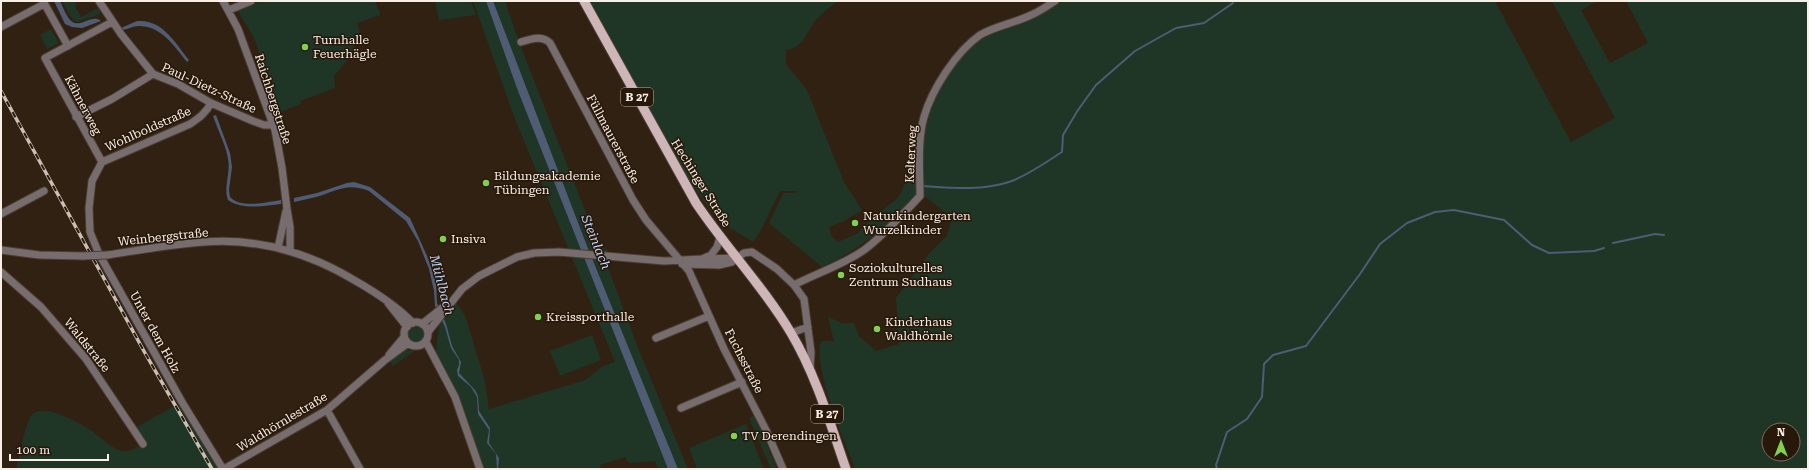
<svg xmlns="http://www.w3.org/2000/svg" width="1809" height="470" font-family="'Roboto Serif',serif">
<rect width="100%" height="100%" fill="#312113"/>
<path fill="#1f3526" fill-rule="evenodd" d="M62 1 75 2 77 5 75 6 81 17 98 8 101 13 93 17 76 22 71 17Z
M260 1H375L380 13V15L357 23 360 32 350 57 334 76 335 88 300 101 301 104 281 112 254 38 238 11Z
M435 1H471L476 15 439 20Z
M473 1H505L519 42 599 246 608 250V267L637 345 688 469H658L655 461 629 463 625 457 600 465 601 469H480L472 442 435 357 440 319 453 299 465 315 485 381 489 409 585 380 603 366 615 362 515 119Z
M590 1H838C830 7 822 13 816 20 806 32 804 48 786 50V64L807 90 844 182 862 210 844 221 829 227 832 237 838 242 858 233 870 220 898 198 918 158 916 196C884 229 863 247 822 267L769 223 783 193H795L798 191H780L761 230 753 242 719 221 702 199 688 178Z
M1058 1H1495L1571 142 1615 118 1552 1H1598L1581 10 1610 63 1648 43 1626 1H1808V469H855C845 442 812 366 821 341H834L828 317 842 323H854L859 336 876 351 899 344 896 298 928 255 947 236 952 218 922 194 924 137 926 120 937 94 952 70 967 49 983 36ZM1769 430H1793V454H1769Z
M51 29 59 43 47 49 40 35Z
M408 334a8 8 0 1 1 16 0a8 8 0 1 1-16 0Z
M592 335 601 360 560 376 550 351Z
M406 350 415 351 393 366 390 362Z
M182 402 223 469H16C20 454 24 428 31 416 41 401 78 422 89 429 100 436 110 448 122 451 130 452 136 448 143 444L133 429Z
M755 415 777 469H771L749 418Z
M746 424 764 469H697L689 448Z"/>
<path fill="#4f5c73" d="M54 1H60C63 7 66 16 71 21 80 29 92 13 101 21L82 28 72 27 65 24Z
M486 1H493L587 246 678 469H668L518 91Z
M137 21C163 19 175 43 189 60L187 62C173 45 162 26 138 26 133 26 128 29 123 30L121 28Z
M216 115 230 153 232 167 229 190 230 197C241 209 267 202 281 200V204C265 206 242 210 228 200 223 187 231 173 228 159 227 148 217 128 213 116Z
M354 182 370 187 410 218 427 256 436 282 437 303 446 324 452 346 461 362 459 373 475 390 478 396 479 411 490 428 489 443 499 458 498 469H497L496 454 487 443 489 430 478 414 477 397 471 387 458 376 457 370 459 365V360L451 348 445 327 435 306 434 291 429 269 418 241 406 221 369 191C347 182 337 191 316 197 309 199 302 200 294 202V198L317 193 347 183Z"/>
<g fill="none" stroke-linecap="round" stroke-linejoin="round">
<path stroke="#4f5c73" stroke-width="2" d="M923 186C952 188 981 191 1009 182 1027 176 1046 162 1062 152L1063 135 1078 110 1096 85 1135 51 1176 28 1204 23 1233 3
M1613 243 1655 234 1664 235
M1217 469 1216 465 1227 432 1247 419 1262 397 1264 364 1273 355 1306 346 1360 274 1380 244 1407 223 1435 212 1454 210 1504 220 1532 245 1549 253 1594 251 1604 248"/>
<g stroke="#4d3e31" stroke-width="9">
<path id="minor" d="M43 1 68 46
M99 1 121 34 153 74 178 84 211 103 253 121 264 125H273
M223 1 238 29 275 130 282 168 287 209 290 227V251
M229 10 251 1
M1 27 44 4
M521 42C531 39 542 35 550 43L633 200 646 220 689 271 724 349 766 430 783 469
M211 103C206 113 199 118 190 124L102 162 92 181 89 208 90 232 99 254 182 402 223 469
M76 117 112 99 153 74
M102 162 45 58 112 22
M1 214 44 191
M278 248 286 211
M1 250 39 255 83 256
M108 255C140 250 172 244 204 242 258 238 309 253 354 280 375 292 396 305 413 323
M706 259 736 258
M682 264 719 265 732 262 744 253 752 252 777 269 794 285 804 299 811 352 810 369
M1 272 41 307 86 359 143 444
M794 285C817 273 843 265 864 250 884 235 902 215 920 196 920 172 917 141 924 117 932 89 956 52 980 35 995 26 1015 23 1031 15 1039 12 1047 6 1055 1
M388 303 407 327
M404 334a12 12 0 1 1 24 0a12 12 0 1 1-24 0Z
M422 324 447 304
M428 332 462 289 479 276 517 257 534 253 559 252 664 261 702 259 711 255 717 247 720 237
M791 333 808 327
M656 338 709 316
M426 342 455 397 480 469
M389 355 404 337
M681 408 742 382
M327 410 360 469
M224 469 327 410 385 360 407 344"/>
</g>
<g stroke="#4d3e31" stroke-width="11">
<path id="major" d="M584 1 696 203C726 248 764 287 791 333 816 375 830 423 846 469"/>
</g>
<use href="#minor" stroke="#786d6e" stroke-width="7"/>
<use href="#major" stroke="#ceb5b7" stroke-width="9"/>
<g stroke="#cbbeb5" stroke-width="3.5">
<path id="rail" d="M1 91 145 353 212 469"/>
</g>
<use href="#rail" stroke="#27180a" stroke-width="2" stroke-dasharray="6" stroke-linecap="butt"/>
<g stroke="#4d3e31" stroke-width="9" stroke-linecap="butt">
<path id="minor-bridge" d="M83 256 108 255"/>
</g>
<use href="#minor-bridge" stroke="#786d6e" stroke-width="7"/>
</g>
<g fill="#81d050" stroke="#27180a" stroke-width="1.5">
<circle cx="305" cy="47" r="4"/>
<circle cx="486" cy="183" r="4"/>
<circle cx="855" cy="223" r="4"/>
<circle cx="443" cy="239" r="4"/>
<circle cx="841" cy="275" r="4"/>
<circle cx="538" cy="317" r="4"/>
<circle cx="877" cy="329" r="4"/>
<circle cx="734" cy="436" r="4"/>
</g>
<g text-anchor="middle" dominant-baseline="central" stroke-width="3" stroke-linejoin="round" paint-order="stroke">
<g fill="#27180a" stroke="#bbaea5" stroke-width="1">
<rect x="621" y="88" width="32" height="18" rx="3"/>
<rect x="811" y="405" width="32" height="18" rx="3"/>
</g>
<g font-size="11" font-weight="bold" fill="#faefe7">
<text x="637" y="97">B 27</text>
<text x="827" y="414">B 27</text>
</g>
<g font-size="12" fill="#faefe7" stroke="#27180a" text-anchor="start">
<text x="313" y="40">Turnhalle<tspan x="313" dy="14">Feuerhägle</tspan></text>
<text x="494" y="176">Bildungsakademie<tspan x="494" dy="14">Tübingen</tspan></text>
<text x="863" y="216">Naturkindergarten<tspan x="863" dy="14">Wurzelkinder</tspan></text>
<text x="451" y="239">Insiva</text>
<text x="849" y="268">Soziokulturelles<tspan x="849" dy="14">Zentrum Sudhaus</tspan></text>
<text x="546" y="317">Kreissporthalle</text>
<text x="885" y="322">Kinderhaus<tspan x="885" dy="14">Waldhörnle</tspan></text>
<text x="742" y="436">TV Derendingen</text>
</g>
<g font-size="12" fill="#faefe7" stroke="#27180a">
<text transform="translate(209 88) rotate(25)">Paul-Dietz-Straße</text>
<text transform="translate(273 99) rotate(72)">Raichbergstraße</text>
<text transform="translate(83 105) rotate(62)">Kähnerweg</text>
<text transform="translate(148 129) rotate(-24)">Wohlboldstraße</text>
<text transform="translate(613 139) rotate(62)">Füllmaurerstraße</text>
<text transform="translate(911 154) rotate(-87)">Kelterweg</text>
<text transform="translate(701 183) rotate(58)">Hechinger Straße</text>
<text transform="translate(163 237) rotate(-6)">Weinbergstraße</text>
<text transform="translate(155 332) rotate(61)">Unter dem Holz</text>
<text transform="translate(87 345) rotate(51)">Waldstraße</text>
<text transform="translate(744 361) rotate(63)">Fuchsstraße</text>
<text transform="translate(282 422) rotate(-31)">Waldhörnlestraße</text>
</g>
<g font-size="13" font-style="italic" fill="#bdd2f7" stroke="#27180a">
<text transform="translate(596 242) rotate(68)">Steinlach</text>
<text transform="translate(442 285) rotate(75)">Mühlbach</text>
</g>
</g>
<rect width="1809" height="470" fill="none" stroke="#faefe7" stroke-width="4"/>
<g transform="translate(1781 442)"><circle r="19" fill="#27180a" stroke="#7b6e62"/>
<path d="M0-3L7 15L0 10L-7 15Z" fill="#81d050"/>
<text y="-6" font-size="11" font-weight="bold" text-anchor="middle" fill="#faefe7">N</text>
</g>
<path d="M10 454v6h98v-6" fill="none" stroke="#faefe7" stroke-width="2"/>
<text x="16" y="454" font-size="12" fill="#faefe7" stroke="#27180a" stroke-width="3" paint-order="stroke">100 m</text>
</svg>
